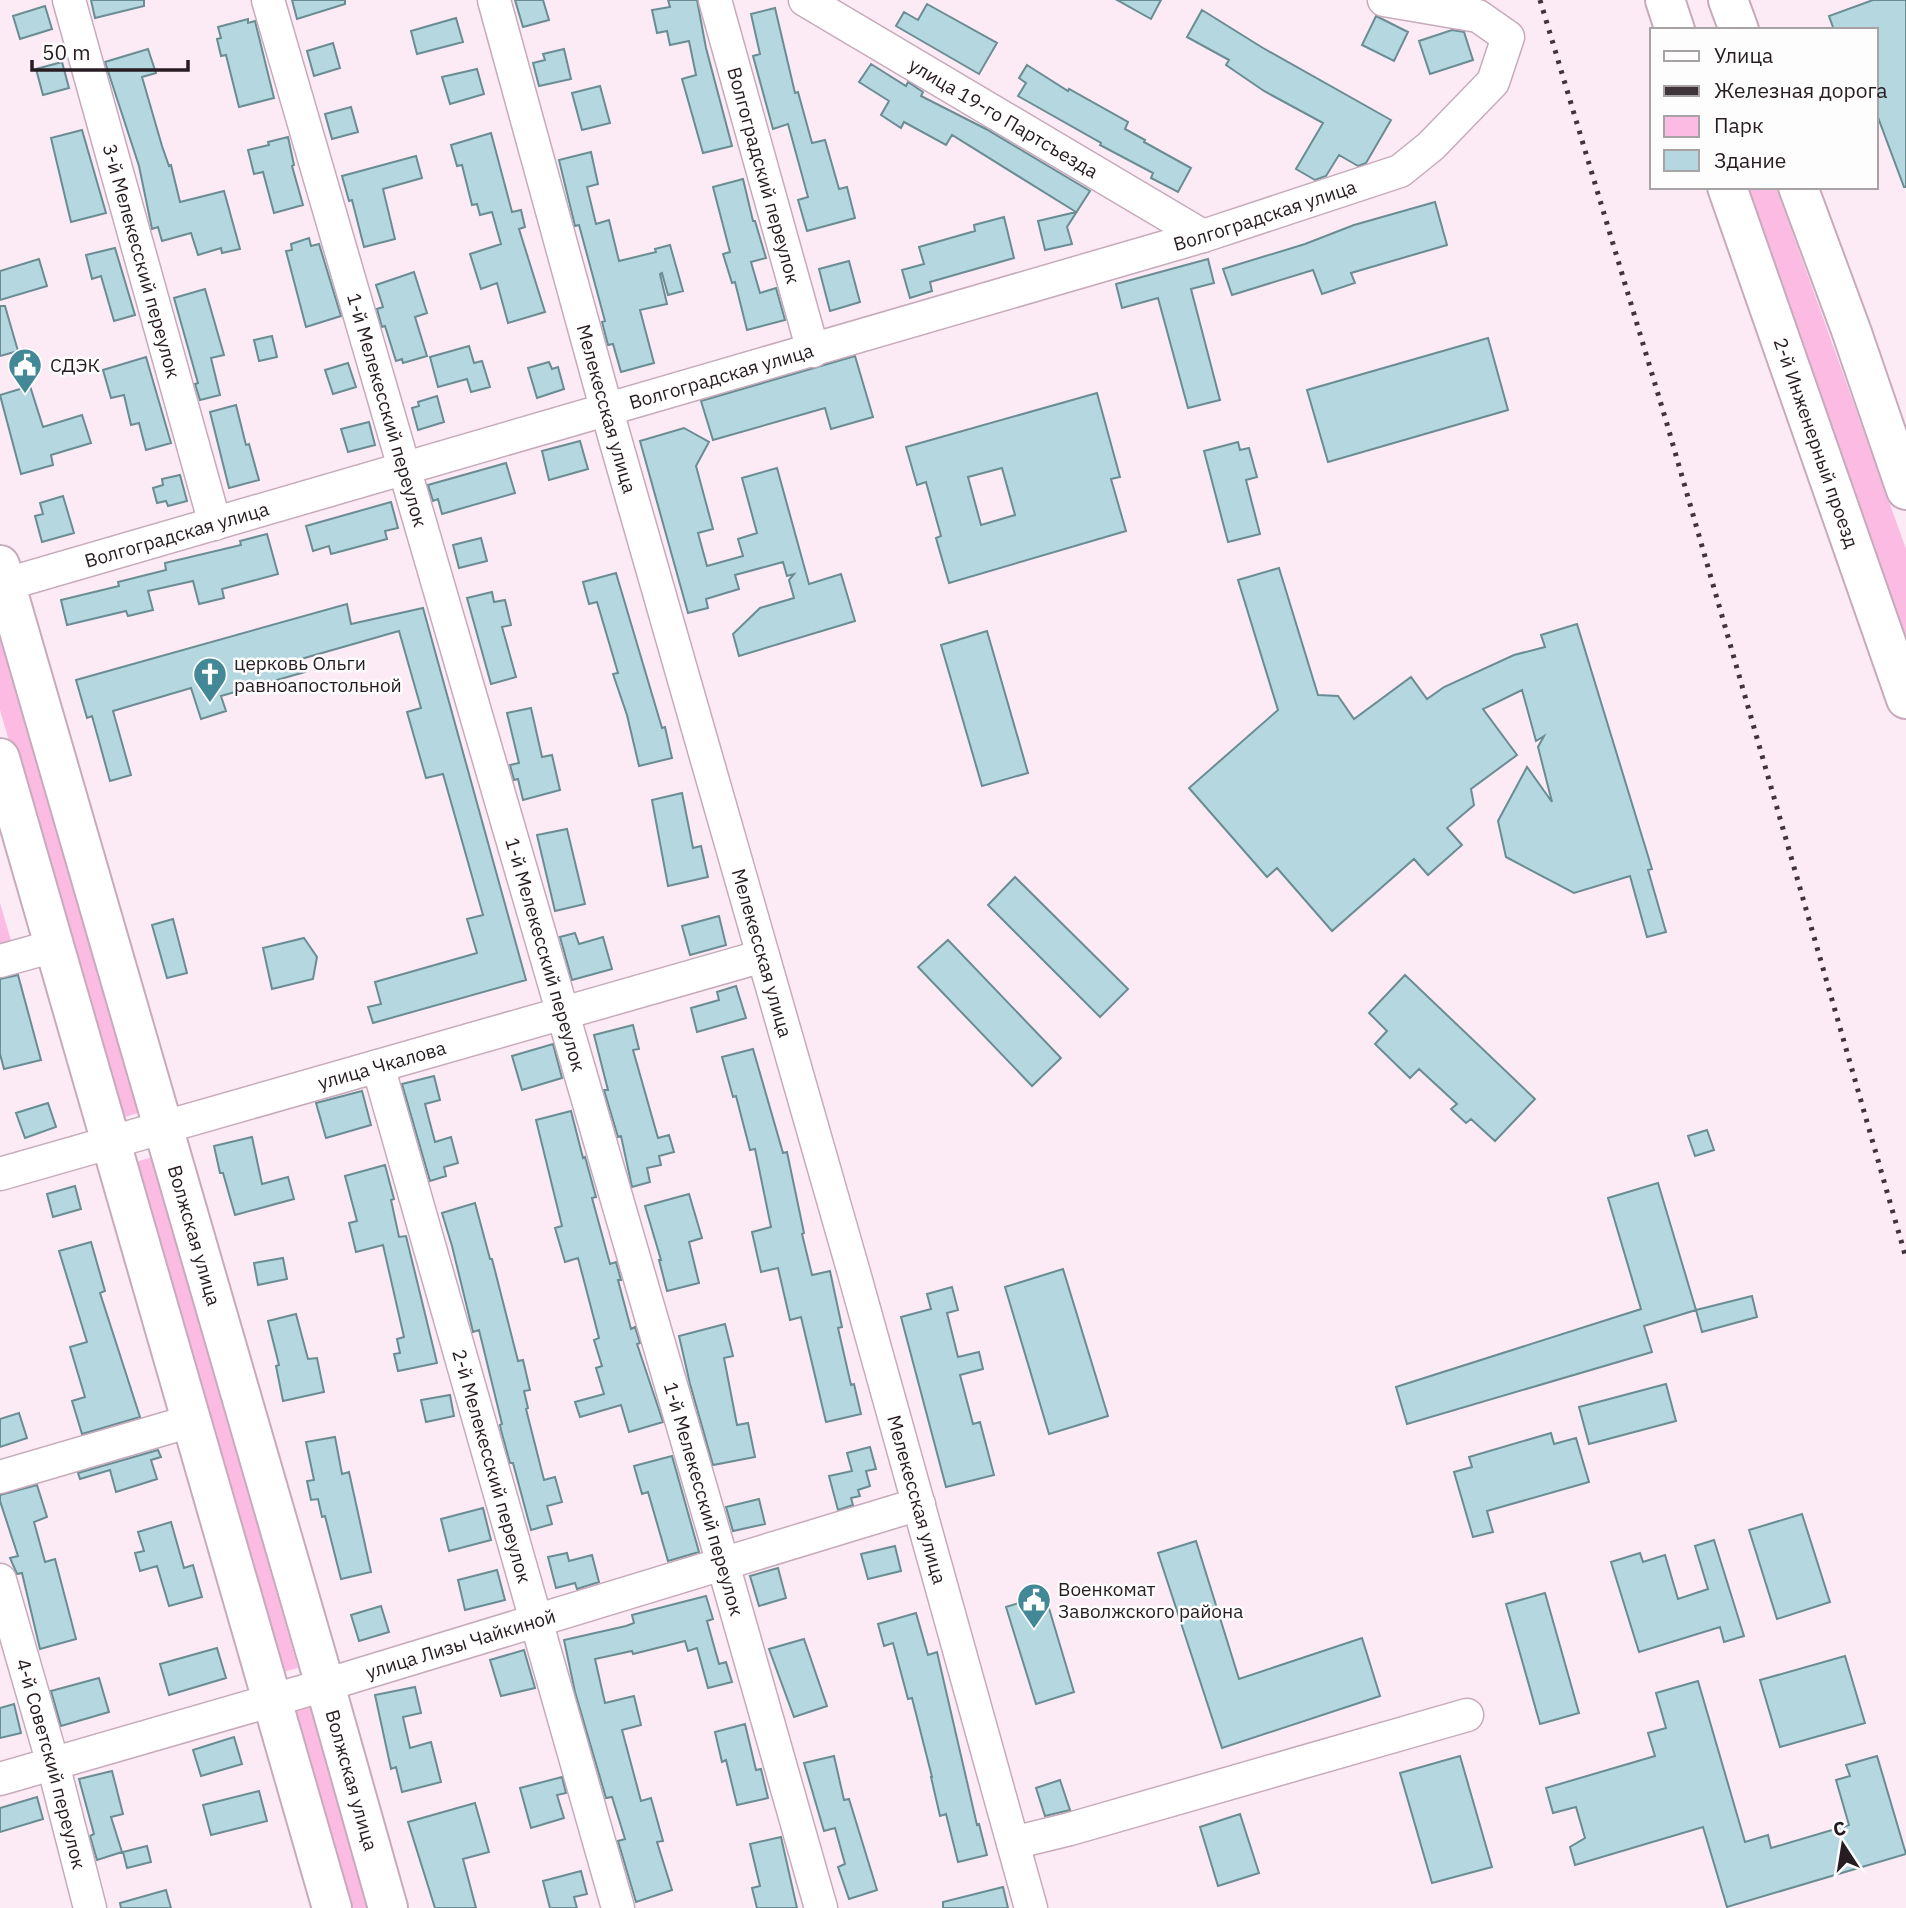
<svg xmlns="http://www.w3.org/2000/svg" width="1906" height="1908" font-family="'IBM Plex Sans',sans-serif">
<rect width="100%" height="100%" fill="#fceaf4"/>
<path fill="#fbbbe2" d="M1746 187H1776L1906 549V637Z
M0 618 144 1111 119 1119 0 710Z
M0 903 15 954 0 958Z
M153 1157 298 1668 272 1675 128 1164Z
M309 1700 368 1908H341L283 1707Z"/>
<path fill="#b5d8e0" stroke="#6a8c93" stroke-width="2" fill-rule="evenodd" d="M91 0H144V6L95 18Z
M292 0H345V4L297 19Z
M515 0H543L549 20 523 27Z
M668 0H697L706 48 732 146 703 153 682 79 696 75 689 41 670 45 667 31 657 33 652 10 670 7Z
M1117 0H1161L1151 19Z
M1873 0H1906V187H1904L1876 112V30H1834L1829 16Z
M927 4 997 43 979 74 896 26 904 12 918 20Z
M45 6 52 29 20 39 13 16Z
M775 8 795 93 798 92 812 143 825 140 839 189 847 187 855 218 807 231 798 200 808 197 788 124 773 129 753 56 760 54 751 14Z
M1202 10 1263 48 1391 120 1366 163 1358 166 1339 155 1326 176 1315 180 1296 169 1323 123 1264 91 1226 65 1229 60 1187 37Z
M1376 16 1408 32 1394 61 1362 45Z
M456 18 463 42 417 54 411 31Z
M248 19V23L255 21 274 98 239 107 226 55 221 56 217 39 221 38 218 27Z
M1452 30 1464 32 1473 60 1430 74 1419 41Z
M333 43 340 68 314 76 307 51Z
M148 49 156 73 142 77 162 146 169 166 171 165 180 202 224 191 240 249 222 253 221 248 198 255 191 233 162 241 158 227 152 229 139 166 105 62Z
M564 49 571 79 539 86 533 63 545 60 543 54Z
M62 62 69 88 43 95 36 69Z
M871 64 906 86 908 82 923 92 921 96 986 129 1090 191 1067 227 1072 244 1045 250 1038 221 1076 212 952 135 946 145 904 122 901 128 881 115 889 101 859 82Z
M1027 65 1068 91 1069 89 1128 122 1125 129 1145 140 1144 142 1191 168 1178 192 1151 178 1153 173 1100 145 1101 143 1018 96 1026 83 1019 78Z
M477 69 484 94 450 104 442 77Z
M600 86 610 123 582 130 572 93Z
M351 107 358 132 332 139 325 114Z
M82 130 106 213 71 222 51 138Z
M491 133 512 212 521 210 525 227 519 229 545 312 508 323 497 283 481 289 470 254 501 244 492 212 480 215 477 204 472 205 462 165 457 166 451 145Z
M288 137 294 165 292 166 303 205 274 213 263 172 254 174 248 150 269 145 268 142Z
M591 152 598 184 587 187 596 224 609 220 619 261 656 252 655 249 670 245 683 291 668 295 662 273 660 274 667 304 640 310 654 363 621 372 613 344 608 345 602 322 605 321 579 225 575 226 559 160Z
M416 156 422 178 383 189 395 239 364 247 352 200 349 201 342 176Z
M743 179 753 221H755L766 258 751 262 760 293 776 288 785 320 747 330 735 282 732 283 723 254 730 252 713 187Z
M1435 202 1447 245 1351 273 1355 283 1322 294 1313 270 1232 295 1223 269 1305 244 1354 225Z
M1004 217 1014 258 930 282 932 291 910 298 902 270 924 264 919 247 975 231 974 225Z
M309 238 311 246 319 244 341 316 306 327 286 251 292 250 291 244Z
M115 248 135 315 114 321 101 276 92 279 86 255Z
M39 259 47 286 0 300V271Z
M1208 259 1214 283 1191 289 1220 400 1188 408 1158 298 1122 308 1116 284Z
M849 261 860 302 830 311 819 269Z
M414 272 427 313 415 317 427 356 403 363 402 359 396 361 385 326 382 327 377 309 383 307 376 285Z
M205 289 224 355 211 358 220 395 200 400 195 384 198 383 174 298Z
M0 306H5L18 351 0 356Z
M272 336 277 357 259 361 254 340Z
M1488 338 1508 410 1328 462 1307 390Z
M469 346 474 363 482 361 490 387 471 392 467 379 438 387 430 357Z
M855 356 873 417 831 429 825 408 713 440 701 401Z
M146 357 171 443 146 450 139 423 131 425 124 395 111 398 103 370Z
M549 362 552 369 558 367 564 389 537 398 528 368Z
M348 363 356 387 333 394 325 370Z
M30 386 43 427 82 415 91 443 51 455 53 465 21 474 0 395Z
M1097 393 1120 477 1111 479 1126 531 949 583 936 538 941 536 926 482 917 485 906 447ZM1002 468 1015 515 981 525 968 477Z
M437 396 444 422 418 430 412 408 419 406 418 402Z
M236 405 246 445 249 444 259 480 229 488 210 412Z
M369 422 375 445 348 452 341 429Z
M684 428 709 442 696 466 713 529 698 533 707 566 743 556 738 539 757 533 742 478 777 468 809 584 841 574 855 621 739 656 733 634 760 608 794 598 789 580 794 574 787 576 783 562 735 575 739 589 706 599 708 608 688 613 640 441Z
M580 441 588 469 549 480 542 451Z
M1238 442 1240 450 1249 448 1257 477 1246 480 1260 534 1228 542 1204 451Z
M506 463 515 493 442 514 438 499 433 501 428 485Z
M180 475 187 501 168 506 166 501 157 503 153 488 163 485 162 479Z
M63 496 74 533 42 542 35 516 43 514 40 503Z
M391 502 398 528 385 531 387 539 331 554 329 546 313 551 306 526Z
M267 534 278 574 222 589 224 598 199 604 193 581 148 591 153 610 128 616 126 611 67 625 61 600 119 586 118 582 166 570 165 563 241 545 240 541Z
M481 538 487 561 459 568 453 545Z
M1279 568 1318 695 1338 696 1354 719 1411 677 1427 699 1444 687 1514 655 1545 647 1541 635 1577 624 1652 869 1648 870 1666 932 1647 937 1630 876 1574 893 1506 857 1498 821 1527 767 1552 802 1538 747 1544 736 1536 741 1522 690 1483 709 1517 755 1471 789 1474 805 1447 828 1462 845 1428 875 1414 859 1332 931 1277 868 1267 877 1189 788 1278 710 1238 580Z
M616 573 662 728 665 727 672 758 639 766 627 715 613 674 618 673 597 602 589 604 583 582Z
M492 592 494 602 505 600 511 625 502 627 516 677 491 684 467 598Z
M347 604 351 624 423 608 526 980 373 1023 368 1007 381 1004 375 982 477 953 467 919 483 915 443 774 426 778 407 712 421 708 399 631 301 659 305 672 221 696 226 711 201 719 191 688 113 711 131 775 110 781 92 716 87 718 76 680Z
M987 631 1028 773 982 786 941 645Z
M531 708 542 757 552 755 560 790 523 800 518 779 514 780 510 765 519 763 507 713Z
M682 793 693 848 701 846 708 877 668 886 652 800Z
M567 829 585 904 555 911 537 835Z
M1015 877 1128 989 1100 1017 988 905Z
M719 916 726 945 690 955 682 926Z
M173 919 187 973 167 978 152 925Z
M575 933 579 944 603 937 612 969 572 980 560 937Z
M304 938 317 957 313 979 272 989 263 948Z
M948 940 1061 1058 1032 1086 918 967Z
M18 975 41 1060 4 1069 0 1054V979Z
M1405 975 1535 1099 1495 1141 1471 1119 1466 1123 1451 1109 1457 1104 1419 1069 1410 1078 1375 1044 1387 1031 1369 1013Z
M736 986 746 1018 697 1032 691 1008 719 1000 717 992Z
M633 1025 639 1049 633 1050 658 1138 669 1135 674 1152 659 1156 661 1165 647 1168 650 1182 632 1187 621 1136 618 1137 604 1090H608L594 1035Z
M553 1044 562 1078 522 1090 512 1056Z
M753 1049 783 1153 787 1152 804 1233 802 1234 812 1275 830 1271 842 1327 838 1328 851 1385 854 1384 861 1414 826 1422 801 1317 790 1320 778 1268 761 1272 752 1232 771 1227 755 1149 750 1150 736 1096 733 1097 722 1057Z
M434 1076 440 1100 425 1104 435 1142 451 1137 458 1163 444 1167 446 1176 430 1181 402 1084Z
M362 1091 371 1125 326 1138 316 1103Z
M48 1103 56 1127 25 1138 16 1113Z
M571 1111 583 1158 585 1157 596 1197 592 1198 610 1264 616 1262 621 1280H618L631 1329 635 1327 640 1343 637 1344 663 1422 629 1432 621 1405 580 1417 575 1402 604 1394 596 1368 602 1366 594 1340 599 1338 578 1258 565 1262 555 1228 562 1226 536 1120Z
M1707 1130 1714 1150 1695 1156 1688 1136Z
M252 1137 262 1184 288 1177 294 1199 235 1215 223 1173H220L214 1146Z
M385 1165 394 1199 391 1200 399 1237 406 1236 437 1363 398 1371 394 1354 400 1353 397 1339 404 1337 383 1245 356 1252 349 1223 357 1221 345 1176Z
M1658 1183 1696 1310 1644 1326 1652 1352 1407 1424 1396 1387 1641 1309 1608 1198Z
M75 1186 81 1209 53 1217 47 1194Z
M689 1194 702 1238 689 1242 699 1283 667 1291 659 1260H661L645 1206Z
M475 1203 490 1259H492L518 1361 523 1360 530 1390 524 1391 528 1408 526 1409 544 1480 555 1477 562 1502 547 1506 552 1524 531 1530 513 1463H510L501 1430 500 1425 502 1424 479 1330 473 1332 452 1246 442 1213Z
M91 1242 105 1291 100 1293 140 1417 82 1434 72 1401 85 1397 70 1347 87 1342 59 1251Z
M283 1258 287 1279 258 1285 254 1263Z
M1063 1269 1108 1416 1049 1434 1005 1287Z
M952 1287 958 1310 947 1313 958 1357 979 1352 983 1369 960 1375 973 1424 980 1422 994 1475 946 1487 901 1317 931 1309 927 1294Z
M1752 1296 1757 1317 1702 1332 1696 1310Z
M296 1314 308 1359 317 1358 324 1392 283 1401 276 1366 279 1365 268 1321Z
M725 1324 733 1356 724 1358 737 1425 748 1423 755 1457 713 1465 690 1384 679 1336Z
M1666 1384 1676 1421 1589 1444 1579 1407Z
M450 1395 454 1416 426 1422 421 1400Z
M19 1413 27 1438 0 1447V1419Z
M1551 1433 1554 1444 1576 1438 1589 1482 1487 1511 1493 1532 1473 1537 1454 1472 1472 1467 1469 1457Z
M335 1437 342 1474 349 1472 371 1572 341 1579 325 1516 322 1517 318 1499 311 1500 307 1481 314 1480 306 1442Z
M870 1447 876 1469 866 1471 870 1486 858 1490 860 1496 851 1498 853 1505 838 1510 829 1476 852 1471 847 1453Z
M158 1450 161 1457 151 1460 157 1479 116 1492 110 1470 80 1479 78 1473Z
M672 1456 699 1552 668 1561 648 1492 642 1494 634 1466Z
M37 1485 47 1517 34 1522 45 1562 55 1559 76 1639 40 1649 22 1573 17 1574 10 1558 18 1556 0 1501V1495Z
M759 1499 765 1524 733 1531 726 1507Z
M483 1508 491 1540 449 1551 441 1519Z
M1802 1514 1830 1602 1777 1619 1749 1530Z
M171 1522 184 1568 193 1565 202 1597 169 1606 157 1566 140 1571 135 1553 144 1551 138 1532Z
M1714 1540 1744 1636 1724 1642 1720 1627 1639 1652 1611 1562 1640 1553 1643 1562 1665 1555 1678 1599 1708 1589 1695 1546Z
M1196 1541 1239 1679 1362 1638 1380 1696 1222 1748 1158 1553Z
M895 1546 901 1571 868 1579 861 1554Z
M567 1553 569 1561 592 1555 599 1582 577 1589 575 1583 556 1588 548 1557Z
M778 1568 786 1598 759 1606 750 1576Z
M497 1570 505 1600 465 1610 458 1580Z
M1545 1593 1579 1713 1540 1724 1506 1604Z
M1045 1595 1074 1692 1036 1704 1006 1607Z
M706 1596 713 1619 707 1621 719 1664 726 1662 732 1682 708 1688 697 1648 688 1651 685 1641 633 1654 632 1651 595 1659 605 1703 634 1696 641 1725 622 1730 641 1801 651 1798 663 1841 657 1842 672 1890 636 1902 618 1841 625 1839 612 1797 606 1798 575 1692 564 1640 626 1626 634 1623 632 1615Z
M381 1606 389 1632 359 1641 351 1615Z
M916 1613 928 1655 937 1652 977 1825 979 1824 987 1855 958 1862 946 1814 940 1816 931 1777H932L912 1698 908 1699 893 1643 884 1646 878 1624Z
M804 1639 827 1706 794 1717 769 1649Z
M217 1648 226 1678 169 1695 160 1664Z
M524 1650 535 1688 501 1696 490 1660Z
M1845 1656 1865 1723 1780 1747 1760 1680Z
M99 1678 109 1712 61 1726 51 1691Z
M1698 1681 1745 1842 1768 1835 1771 1848 1849 1825 1836 1780 1850 1776 1846 1765 1877 1756 1906 1854 1727 1907 1703 1827 1575 1865 1570 1847 1585 1838 1576 1807 1553 1813 1546 1788 1655 1756 1648 1733 1666 1728 1656 1693Z
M415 1687 421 1713 403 1717 410 1748 431 1742 441 1782 402 1792 396 1767 391 1769 375 1695Z
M14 1704 21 1733 0 1738V1708Z
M745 1724 756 1770 761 1769 768 1798 737 1805 726 1760 722 1762 715 1732Z
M234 1737 242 1764 201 1776 193 1750Z
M834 1756 844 1800 849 1799 877 1890 849 1899 838 1867 845 1864 835 1828 824 1831 804 1763Z
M1460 1756 1492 1867 1432 1883 1400 1773Z
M112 1771 123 1814 111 1817 122 1852 97 1860 90 1836 94 1834 79 1779Z
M562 1777 566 1793 557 1795 564 1818 531 1828 520 1788Z
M1060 1780 1070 1810 1045 1816 1036 1788Z
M259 1791 267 1821 211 1835 203 1805Z
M37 1797 43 1819 0 1832V1808Z
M475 1803 489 1852 463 1859 476 1908H435L408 1822Z
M1240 1814 1259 1873 1218 1886 1200 1827Z
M781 1837 797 1908H757L752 1888 760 1886 750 1844Z
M147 1846 151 1862 127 1868 123 1852Z
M581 1871 587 1894 574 1897 577 1908H550L543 1881Z
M1003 1887 1008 1908H943V1902Z
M166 1890 171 1908H121L120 1903Z"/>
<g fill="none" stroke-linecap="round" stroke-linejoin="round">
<g stroke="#c7abbb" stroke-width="35">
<g id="minor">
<path id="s1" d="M69 0 215 524"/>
<path id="s2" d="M268 0 723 1564 821 1908"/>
<path id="s3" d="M494 0 607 411 854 1273 1031 1908"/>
<path id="s4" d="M715 0 813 351"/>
<path id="s5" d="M805 0 1203 236"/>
<path id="s6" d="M0 586 1203 236 1400 171 1431 146 1493 82 1508 37 1478 16 1384 0"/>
<path d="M0 961 54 946"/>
<path id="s7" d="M378 1066 618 1908"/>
<path id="s8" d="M0 1174 763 956"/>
<path d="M0 1477 191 1421"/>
<path id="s9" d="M0 1580 53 1764 90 1908"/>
<path id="s10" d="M0 1779 325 1685 919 1504"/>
<path d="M1013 1843 1070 1829 1467 1715"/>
</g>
</g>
<g stroke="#c7abbb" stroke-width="42">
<g id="major">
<path d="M1665 0 1675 30"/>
<path d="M1728 0 1739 30"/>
<path id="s11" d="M1727 187 1906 699"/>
<path d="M1798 187 1851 330 1906 490"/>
<path id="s12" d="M0 565 325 1685 388 1908"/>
<path d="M0 758 332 1908"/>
</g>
</g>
<use href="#minor" stroke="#fff" stroke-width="32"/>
<use href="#major" stroke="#fff" stroke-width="38"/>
<path stroke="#40343b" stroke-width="5" stroke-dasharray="3.5 7" stroke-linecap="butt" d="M1540 0 1667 424 1906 1258"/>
</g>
<defs>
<g id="civic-pin" transform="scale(1.75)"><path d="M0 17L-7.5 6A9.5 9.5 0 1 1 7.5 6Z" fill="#438896" stroke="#fdfdfd"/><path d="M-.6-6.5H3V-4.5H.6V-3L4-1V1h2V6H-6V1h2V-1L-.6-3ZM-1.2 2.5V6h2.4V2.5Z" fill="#fff"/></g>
<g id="church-pin" transform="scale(1.75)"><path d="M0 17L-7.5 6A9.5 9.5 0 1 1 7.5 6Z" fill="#438896" stroke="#fdfdfd"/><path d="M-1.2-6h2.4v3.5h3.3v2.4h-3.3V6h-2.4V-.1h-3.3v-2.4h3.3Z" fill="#fff"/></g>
</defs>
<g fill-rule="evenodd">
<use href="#civic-pin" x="25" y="365"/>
<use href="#church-pin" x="210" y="674"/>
<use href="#civic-pin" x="1034" y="1600"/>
</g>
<g text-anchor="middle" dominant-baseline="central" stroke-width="5" stroke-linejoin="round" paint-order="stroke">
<g font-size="19" fill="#271c22" stroke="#fdfdfd">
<text stroke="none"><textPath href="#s5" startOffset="231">улица 19-го Партсъезда</textPath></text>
<text stroke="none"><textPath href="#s4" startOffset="182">Волгоградский переулок</textPath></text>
<text stroke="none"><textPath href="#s6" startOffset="1318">Волгоградская улица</textPath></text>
<text stroke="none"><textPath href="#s1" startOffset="271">3-й Мелекесский переулок</textPath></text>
<text stroke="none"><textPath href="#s6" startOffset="751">Волгоградская улица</textPath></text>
<text stroke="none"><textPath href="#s2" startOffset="427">1-й Мелекесский переулок</textPath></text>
<text stroke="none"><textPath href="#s3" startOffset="424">Мелекесская улица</textPath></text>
<text stroke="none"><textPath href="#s11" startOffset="271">2-й Инженерный проезд</textPath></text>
<text stroke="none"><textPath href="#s6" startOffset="184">Волгоградская улица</textPath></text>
<text stroke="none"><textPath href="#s2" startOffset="994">1-й Мелекесский переулок</textPath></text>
<text stroke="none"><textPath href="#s3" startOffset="990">Мелекесская улица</textPath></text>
<text stroke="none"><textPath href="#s8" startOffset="397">улица Чкалова</textPath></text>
<text stroke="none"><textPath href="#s12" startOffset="698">Волжская улица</textPath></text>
<text stroke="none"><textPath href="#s7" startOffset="416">2-й Мелекесский переулок</textPath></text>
<text stroke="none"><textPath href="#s2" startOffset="1561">1-й Мелекесский переулок</textPath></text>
<text stroke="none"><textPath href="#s3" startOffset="1558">Мелекесская улица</textPath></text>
<text stroke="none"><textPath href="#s10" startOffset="480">улица Лизы Чайкиной</textPath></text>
<text stroke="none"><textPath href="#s9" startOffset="191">4-й Советский переулок</textPath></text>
<text stroke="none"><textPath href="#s12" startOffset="1265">Волжская улица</textPath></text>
</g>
<g font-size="19" fill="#271c22" stroke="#fdfdfd" text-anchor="start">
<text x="50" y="365">СДЭК</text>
<text x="234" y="663">церковь Ольги<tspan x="234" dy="22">равноапостольной</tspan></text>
<text x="1058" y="1589">Военкомат<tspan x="1058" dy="22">Заволжского района</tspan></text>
</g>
</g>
<rect x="1650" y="28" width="228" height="161" fill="#fdfdfd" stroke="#a7a3a5" stroke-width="2"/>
<rect x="1664" y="51" width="35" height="10" fill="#ffffff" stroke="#a7a3a5" stroke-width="2"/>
<text x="1714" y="63" font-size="21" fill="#271c22">Улица</text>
<rect x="1664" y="86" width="35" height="10" fill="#40343b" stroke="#a7a3a5" stroke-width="2"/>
<text x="1714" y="98" font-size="21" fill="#271c22">Железная дорога</text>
<rect x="1664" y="116" width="35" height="21" fill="#fbbbe2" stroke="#a7a3a5" stroke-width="2"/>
<text x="1714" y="133" font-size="21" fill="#271c22">Парк</text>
<rect x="1664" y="150" width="35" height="21" fill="#b5d8e0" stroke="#a7a3a5" stroke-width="2"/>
<text x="1714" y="168" font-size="21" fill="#271c22">Здание</text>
<g transform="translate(1843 1845) rotate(348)" stroke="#fdfdfd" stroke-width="5" paint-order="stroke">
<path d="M0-5L12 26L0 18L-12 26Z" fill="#271c22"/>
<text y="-10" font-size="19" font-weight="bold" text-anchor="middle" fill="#271c22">С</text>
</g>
<path d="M32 60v10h156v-10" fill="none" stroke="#271c22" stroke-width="3.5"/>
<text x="42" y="60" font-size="21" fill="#271c22" stroke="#fdfdfd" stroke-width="5" paint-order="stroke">50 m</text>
</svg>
